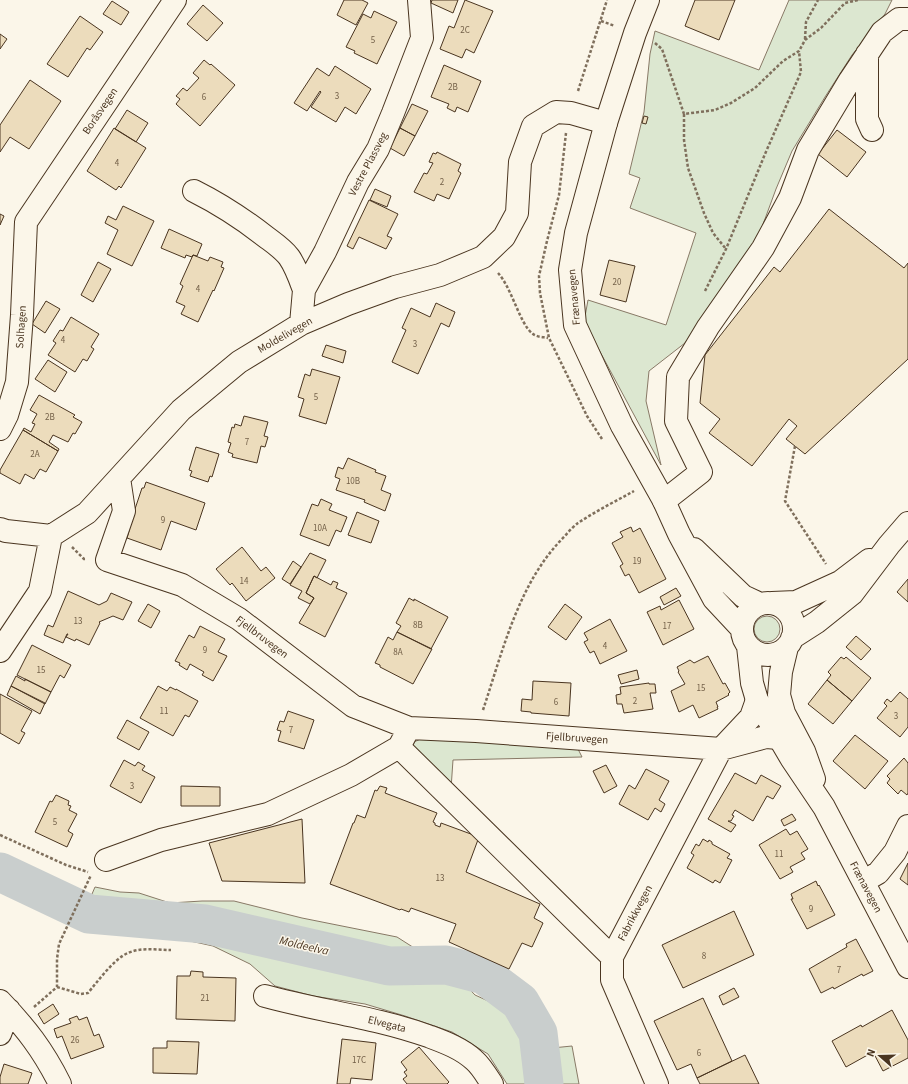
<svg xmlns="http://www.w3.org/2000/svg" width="908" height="1084" font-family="'Source Sans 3',sans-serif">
<rect width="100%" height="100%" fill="#fbf6e9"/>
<path fill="#dce7d0" stroke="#887966" d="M789 0H892L885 14 852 55 825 97 792 151 776 189 755 246 725 290 685 343 649 371 646 401 661 465 584 322 588 300 666 325 696 233 630 208 640 178 629 174 644 112 650 54 655 31 759 70Z
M754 629a13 13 0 1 1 26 0a13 13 0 1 1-26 0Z
M431 734 578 749 582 757 453 760 451 789 412 751 414 742Z
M95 887 120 892 139 893 170 903 202 901H234L302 918 397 937 455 974 475 995 508 1010 528 1040 552 1048 572 1046 579 1084H507L488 1054 452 1032 405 1016 365 1004 313 996 275 986 250 964 213 946 167 936 133 935 80 922Z"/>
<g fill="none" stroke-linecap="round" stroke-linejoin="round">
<path stroke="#c9cecd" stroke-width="39" d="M0 872 89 914 205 924 389 966 446 965 484 975 520 1002 538 1033 544 1084"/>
</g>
<path fill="#ecdcbc" stroke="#4a3520" d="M344 0H362L368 3 356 25 337 15Z
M432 0H458L453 13 431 3Z
M465 0 493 11 474 53 466 49 462 58 440 49 449 26 454 28Z
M695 0H735L719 40 685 26Z
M112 1 129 12 121 25 103 14Z
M203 5 223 23 207 41 187 24Z
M374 11 397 22 377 64 354 53 355 51 346 47 363 14 371 18Z
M80 16 103 32 90 50 87 48 68 77 47 64Z
M0 34 7 39 0 49Z
M204 60 210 65 211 64 235 85 200 126 176 104 180 99 176 96 183 88 187 91 199 78 193 73Z
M444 65 481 81 468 112 457 107 455 112 447 108 449 104 431 97Z
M335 66 371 89 356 114 345 107 336 122 311 107 321 92 320 91 307 111 294 103 317 68 329 76Z
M30 80 61 101 29 149 10 137 0 152V125Z
M412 104 428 111 415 136 400 128Z
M127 110 148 123 136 142 115 129Z
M644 116 648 117 646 124 642 123Z
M114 128 146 148 121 188 119 186 116 190 87 171Z
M400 128 415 136 404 156 390 148Z
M837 130 866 152 847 177 818 154Z
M437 152 461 164 458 171 461 173 449 199 437 194 434 201 414 192 424 173 427 174 433 163 429 162 433 153 436 154Z
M375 189 391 196 387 207 370 200Z
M369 200 398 214 387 236 392 238 386 249 359 237 353 249 347 246Z
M123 206 154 221 132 266 107 254 118 230 105 223 108 216 116 220Z
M829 209 904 268 908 263V359L805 454 786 439 797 426 789 419 752 466 709 433 720 419 700 403 705 355 774 267 780 272Z
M0 214 4 216 0 225Z
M169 229 202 244 197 256 193 255 192 257 186 255 185 258 161 248Z
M193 255 208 261 210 257 223 262 221 267 224 268 214 291 213 290 198 322 181 314 185 306 176 302 183 286 180 284Z
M609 260 635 266 626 302 600 295Z
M98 262 111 269 93 302 81 295Z
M46 301 60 309 45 333 32 324Z
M436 303 455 312 449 327 441 323 418 374 392 362 406 330 402 328 411 308 430 317Z
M71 317 99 334 91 347 94 349 87 361 83 359 75 372 48 355 56 343 53 341 60 330 63 331Z
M326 345 346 351 343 363 322 356Z
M48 360 67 372 55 392 35 379Z
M312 369 340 377 326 424 299 416 304 399 298 397 305 374 310 376Z
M39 395 75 415 73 417 82 422 75 434 73 433 68 442 53 435 49 442 59 449 58 451 23 430 24 428 31 432 35 424 32 423 37 414 30 410Z
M244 416 268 422 264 436 268 437 265 447 261 446 257 463 232 457 233 454 228 452 231 443 228 442 232 427 234 428 235 424 241 426Z
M23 430 58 451 46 472 40 469 34 479 25 474 20 484 0 473V470Z
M196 447 219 454 212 477 210 476 208 482 190 476 192 471 189 470Z
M348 458 376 470 375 472 386 476 381 490 391 494 385 511 364 502 365 500 336 490 340 479 335 477 338 467 343 469Z
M146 482 205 503 196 530 171 521 161 550 127 538 129 531 128 530 142 488H144Z
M321 499 332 504 329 510 347 517 341 532 336 530 329 546 300 535 312 504 318 506Z
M357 512 379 521 371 543 348 535Z
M631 527 633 532 640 528 666 579 639 593 629 574 625 576 620 566 623 564 612 543 623 537 620 532Z
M242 547 261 571 266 567 275 578 246 601 232 583 230 585 216 569Z
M310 553 326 560 317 578 314 576 306 593 314 598 310 604 298 598 302 591 290 585Z
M293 561 301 567 290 584 282 579Z
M314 576 331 585 333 581 338 583 336 588 347 593 325 637 299 623 314 598 306 593Z
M908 579V602L897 592Z
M676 588 681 596 664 605 660 597Z
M68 591 99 605 107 601 111 593 132 602 123 620 113 616 99 622 100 623 89 645 76 639 75 641 66 637 68 634H67L63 643 44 635 48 625 53 627Z
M409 598 414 601V599L448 617 431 649 397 632 401 626 396 623Z
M679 600 694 629 663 645 647 612 660 606 661 610Z
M148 604 160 611 151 628 138 621Z
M565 604 582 617 566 640 548 627Z
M610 619 627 651 600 664 594 651 590 653 584 642 588 640 584 633Z
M200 626 225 639 218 652 227 656 213 681 202 675 204 672 190 664 187 670 179 665 180 663 175 661 189 635 194 638Z
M397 632 432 649 413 684 380 667V665L375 663 388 637 393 640Z
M856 636 871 649 861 660 846 647Z
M32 645 71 665 64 678 60 675 51 692 17 675Z
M708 656 723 684 725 683 730 692 728 694 729 695 716 702 718 707H717L718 709 699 718 693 705 679 712 671 691 685 684 678 672 679 671 677 667 690 660 694 663Z
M841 657 844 659 846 657 871 678 852 701 827 680 831 675 828 672Z
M637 670 639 679 621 684 618 675Z
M16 676 25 681V679L51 692 45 704 11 686Z
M827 680 852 701 833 724 808 704Z
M533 681 571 683 569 716 531 713V712L521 711 522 699 532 700Z
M649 683V684H655L656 693H650L653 709 624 713 622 704H617L616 695 621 694 620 687Z
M11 686 45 703 40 714 7 695Z
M158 686 167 691 170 687 176 690V689L198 701 189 717 185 715 173 736 140 718Z
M900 692 908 699V727L900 737 877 718 887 706 884 703 887 699 891 702Z
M0 694 32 711 21 731 25 733 19 744 0 733Z
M288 711 314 720 304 749 278 741 281 731 277 730 280 721 284 722Z
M127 720 149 732 139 750 117 738Z
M855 735 888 761 865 789 833 761Z
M904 758 908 763V793L907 795 901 790 898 794 887 783 890 779 887 776Z
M124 760 135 766 138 762 145 766 142 770 155 777 141 803 110 786Z
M606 765 617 786 604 793 593 771Z
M646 769 669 781 659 800 665 804 661 812 655 808 648 820 619 804 629 785 635 789Z
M735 773 756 784 761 775 781 786 773 799 767 796 753 821 735 810 732 815 734 816 731 821H728L736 825 731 832 708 819Z
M181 786 220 787V806H181Z
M380 786 387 788 385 793 437 813 433 822 435 823V825L440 827 441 823 479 837 466 872 540 904 534 918 543 923 532 947 522 943 509 969 449 942 456 924 411 908 409 912 401 909 400 910 330 884 353 823H354L357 815 365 818 375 790 377 791Z
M56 795 69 801 68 805 71 806 69 810 77 814 68 831 73 834 67 847 35 832 50 801 52 802Z
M792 814 796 820 784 826 781 820Z
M302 819 305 883 222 881 209 843Z
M786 829 790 835 797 831 808 849 801 853 805 859 790 867 793 872 780 879 759 845Z
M703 839 708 842 709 840 712 842V844L730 854 727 858 732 860 720 883 715 880 713 883 687 868 694 855 691 853 696 844 699 846Z
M908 863V885L900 879Z
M816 881 818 886 819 885 835 915 807 929 791 899H793L791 894Z
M734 911 754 955 683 988 662 945Z
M856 939 873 971 863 976 862 974 834 989 833 987 821 993 809 969 847 947 846 944Z
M191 971 203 972V977L236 978 235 1021 176 1019 177 976H190Z
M734 988 739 997 723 1005 719 996Z
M703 998 732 1061 697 1078 691 1064 677 1070 654 1021Z
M53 1004 59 1014 44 1024 38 1014Z
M892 1010 908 1040V1058L883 1071 873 1052 846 1067 832 1041 861 1025 862 1027Z
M77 1016 79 1020 87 1017 94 1036 99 1034 104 1047 71 1059 62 1036 57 1038 54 1029 71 1023 69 1019Z
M342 1039 376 1043 372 1080 351 1078 350 1084H337Z
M167 1041 199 1042 197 1074 153 1073V1048H167Z
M419 1047 449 1082 447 1084H407L403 1079 407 1076 404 1072 407 1070 401 1062Z
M745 1055 759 1084H700L697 1078Z
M4 1064 32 1073 28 1084H0V1077Z"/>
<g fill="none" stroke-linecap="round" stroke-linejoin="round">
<g stroke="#4a3520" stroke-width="24">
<path id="minor" d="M867 54V119L872 130
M194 191C220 204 243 219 266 237 274 243 283 249 289 257 296 267 300 279 304 290
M301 324 304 290 325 252 358 182 378 149 393 113 422 38 419 0
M0 429 7 415 17 382 22 315 26 222 175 0
M119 478 124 511 107 560 182 585 239 619 353 706 409 728 476 731 721 749 766 737 779 738
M664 501 701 472 676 421 678 377 708 327 763 248 790 198 808 150 850 80 882 32 899 19H908
M0 529 6 531 51 536
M0 651 40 591 51 536 87 513 181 410 239 362 301 324 348 304 395 287 440 275 483 257 504 237 517 213 520 162 533 126 556 112 571 113 606 123
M399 747 612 957
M106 860 161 840 268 814 351 775 399 747 409 728
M864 881 878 873 895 852 908 826
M265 996C319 1011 375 1017 428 1036 444 1042 461 1048 474 1060 481 1066 487 1076 492 1084
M0 1001C26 1028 43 1050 60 1084
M0 1034 9 1010
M657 1084 612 980V957L721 749 751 717 757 700"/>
</g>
<g stroke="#4a3520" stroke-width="24">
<path id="major" d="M648 0 635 33 606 123 576 233 570 270 575 325 622 426 664 501 679 534 714 599 742 629
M694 549 743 596 760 604
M772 603 796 602 840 582 869 560
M742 629a26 26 0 1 1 52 0a26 26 0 1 1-52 0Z
M792 638 817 622 852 594 889 545 908 523
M748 646 752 683 757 700 791 758 824 807 908 967
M787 647 781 672 779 695 784 713 804 751 814 779"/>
</g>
<path stroke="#7f6f5c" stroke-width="2.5" stroke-dasharray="3 2" stroke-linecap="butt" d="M601 21 615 26
M805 39 806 22 818 0
M655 43 662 49 684 114 715 110 731 103 755 88 783 61 799 51 805 40 821 28 845 3 858 0
M578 91 607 0
M684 114V140L688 168 704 213 713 233 726 249
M566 133 559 195 547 241 539 276 540 293 549 338 587 416 602 439
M498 273C512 288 520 325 533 334 537 337 543 337 548 338
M705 291 726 249 765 154 801 72 799 51
M795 446 785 501 826 564
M72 547 84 559H86
M483 710C503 650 519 581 565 536 569 531 574 526 578 523 596 511 616 501 634 491
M0 835 66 865 88 872
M57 987 81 994 88 993C97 982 115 958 128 953 141 947 157 950 171 950
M34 1007 57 987V959L59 944 91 875"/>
<use href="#minor" stroke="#fbf6e9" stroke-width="22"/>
<use href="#major" stroke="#fbf6e9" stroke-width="22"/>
</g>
<g text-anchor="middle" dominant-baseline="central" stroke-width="3" stroke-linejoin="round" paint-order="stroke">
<g font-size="9" fill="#725f47">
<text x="465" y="30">2C</text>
<text x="373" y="40">5</text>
<text x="453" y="87">2B</text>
<text x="337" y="96">3</text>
<text x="204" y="97">6</text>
<text x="117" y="163">4</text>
<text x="442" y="182">2</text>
<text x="617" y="282">20</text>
<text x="198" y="289">4</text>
<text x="63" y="340">4</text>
<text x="415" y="344">3</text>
<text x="316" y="397">5</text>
<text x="50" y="417">2B</text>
<text x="247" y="442">7</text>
<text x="35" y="454">2A</text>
<text x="353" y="481">10B</text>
<text x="163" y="520">9</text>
<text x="320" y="528">10A</text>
<text x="637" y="561">19</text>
<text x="244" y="581">14</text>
<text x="78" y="621">13</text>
<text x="418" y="625">8B</text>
<text x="667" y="626">17</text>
<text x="605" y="646">4</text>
<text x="205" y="650">9</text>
<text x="398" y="652">8A</text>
<text x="41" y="670">15</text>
<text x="701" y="688">15</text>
<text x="635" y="701">2</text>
<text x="556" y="702">6</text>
<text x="164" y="711">11</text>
<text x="896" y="716">3</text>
<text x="291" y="730">7</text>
<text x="132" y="786">3</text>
<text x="55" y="822">5</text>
<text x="779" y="854">11</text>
<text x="440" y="878">13</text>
<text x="811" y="909">9</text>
<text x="704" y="956">8</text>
<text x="839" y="970">7</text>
<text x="205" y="998">21</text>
<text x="75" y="1040">26</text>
<text x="699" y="1053">6</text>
<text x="359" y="1060">17C</text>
</g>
<g font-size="11" fill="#4a3520" stroke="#fbf6e9">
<text transform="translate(100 111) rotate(-56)">Boråsvegen</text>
<text transform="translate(368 164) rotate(-62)">Vestre Plassveg</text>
<text transform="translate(574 297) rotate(-95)">Frænavegen</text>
<text transform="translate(21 327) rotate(-86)">Solhagen</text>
<text transform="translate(285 335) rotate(-30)">Moldelivegen</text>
<text transform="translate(262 637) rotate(37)">Fjellbruvegen</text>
<text transform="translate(577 738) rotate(4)">Fjellbruvegen</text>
<text transform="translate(866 887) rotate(62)">Frænavegen</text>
<text transform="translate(635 913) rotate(-62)">Fabrikkvegen</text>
<text transform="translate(387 1024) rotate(14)">Elvegata</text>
</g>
<g font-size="12" font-style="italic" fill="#4a3520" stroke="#fbf6e9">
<text transform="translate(304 946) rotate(13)">Moldeelva</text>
</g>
</g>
<g transform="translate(880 1056) rotate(290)" stroke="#fbf6e9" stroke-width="3" paint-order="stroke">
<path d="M0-3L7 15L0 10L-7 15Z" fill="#4a3520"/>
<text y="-6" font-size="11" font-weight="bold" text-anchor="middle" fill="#4a3520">N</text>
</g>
</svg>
